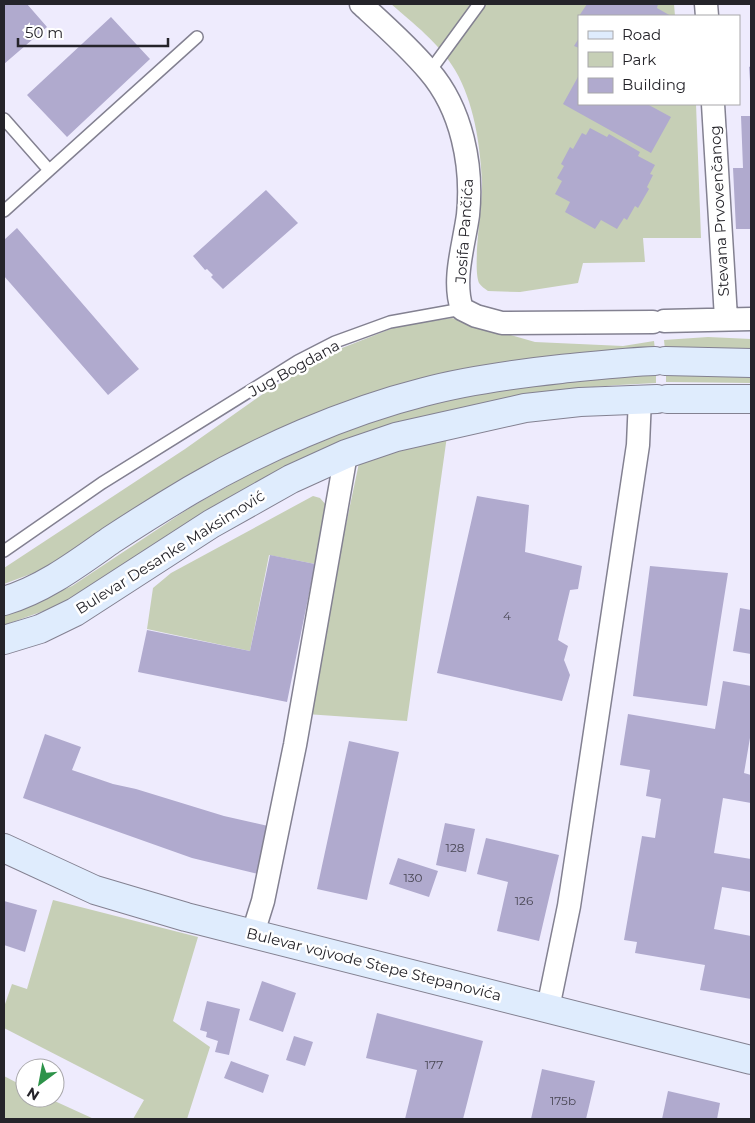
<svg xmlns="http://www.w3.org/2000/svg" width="755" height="1123" font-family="Montserrat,sans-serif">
<rect width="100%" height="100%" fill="#eeebfd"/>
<path fill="#c6cfb6" d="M391 4H674L675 16H579V104H696L701 238H643L645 262 583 263 578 283 520 292 488 291C485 289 481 286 479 283 472 265 483 205 482 180 480 144 474 102 455 70 440 44 413 23 391 4Z
M452 318 535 342 623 346 654 341 655 350 463 370 44 569 4 584V568L185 449 267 391 337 350 398 326Z
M708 337 751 339V351L665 350 664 340Z
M656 373V383C585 386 515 394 446 412L55 607 4 625V615L72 586 188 509 247 475 344 431 426 404 475 392Z
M666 373 751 374V383L666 382Z
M447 436 407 721 306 714 359 463Z
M313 496 320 498 327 506 315 564 269 555 250 651 147 629 153 588 171 573Z
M53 900 198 937 173 1021 210 1047 187 1119H133L144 1100 4 1028V1007L12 984 27 989Z
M4 1076 25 1087V1098H48L94 1119H4Z"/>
<path fill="#b0aace" d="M4 4H27L47 27 4 64Z
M587 4H658L657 8 671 16H579Z
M111 17 150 59 67 137 27 95Z
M579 38V48L574 46Z
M751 66V80L750 81 749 67Z
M579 75V104H647L671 117 651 153 563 104Z
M741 116H751V229H736L733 168H743Z
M590 128 607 137 609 134 640 152 638 156 655 165 650 174 653 175 647 187 649 189 638 208 635 206 627 220 624 218 617 229 601 220 595 229 565 212 570 202 555 194 562 181 557 178 564 166 561 164 570 147 573 149 582 133 586 135Z
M266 190 298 223 223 289 211 277 213 275 207 269 205 270 193 256Z
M17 228 139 369 108 395 4 276V240Z
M477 496 529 505 525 552 582 566 578 589 570 590 558 640 568 646 564 660 570 675 562 701 437 673Z
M270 555 315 564 287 702 138 672 147 630 250 651Z
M650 566 728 573 707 706 633 696Z
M740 608 751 610V654L733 651Z
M723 681 751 686V732L744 773 751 775V803L723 798 714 853 751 859V892L722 887 714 929 751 936V999L700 990 705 965 635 953 637 942 624 940 642 836 655 838 661 799 646 796 650 770 620 765 628 714 715 729Z
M45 734 81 747 72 770 113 784 136 789 224 816 268 826 258 874 192 858 23 798Z
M349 741 399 752 367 900 317 889Z
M445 823 475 829 466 872 436 865Z
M486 838 559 855 539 941 497 931 508 882 477 874Z
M398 858 438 871 429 897 389 884Z
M4 901 37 910 25 952 4 945Z
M262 981 296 993 283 1032 249 1020Z
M207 1001 240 1009 229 1055 215 1052 218 1041 206 1037 207 1032 200 1030Z
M377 1013 483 1041 463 1119H405L417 1070 366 1058Z
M294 1036 313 1042 305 1066 286 1060Z
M231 1061 269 1075 263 1093 224 1078Z
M542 1069 595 1081 586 1119H531Z
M668 1091 720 1103 717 1119H662Z"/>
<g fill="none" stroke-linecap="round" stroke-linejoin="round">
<g stroke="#838191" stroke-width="14">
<path id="lane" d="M430 71 479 4
M4 119 49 170
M4 211 197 37
M4 551 102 483 298 361 335 342 390 322 462 309"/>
</g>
<g stroke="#838191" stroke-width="25">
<path id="street" d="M361 4C384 25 409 47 429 71 462 109 473 166 468 215 464 245 452 280 462 309L476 316 502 323 653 322
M706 4 707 16
M713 104 726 318
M664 321 751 319
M253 933 263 901 295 745 346 454
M548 1008 569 906 638 445 640 398"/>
</g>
<g stroke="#838191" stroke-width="30">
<path id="secondary" d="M665 361 751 363
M667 399H751
M4 601C44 589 77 564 111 540 137 523 164 506 191 490 261 449 345 412 424 392 469 380 515 374 561 369 593 366 624 362 655 361
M4 640 40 629 75 612 211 524 291 479 346 454 396 437 525 408 580 402 657 399
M4 848 95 890 186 917 751 1060"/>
</g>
<use href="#lane" stroke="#fff" stroke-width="11"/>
<use href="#street" stroke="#fff" stroke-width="22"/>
<use href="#secondary" stroke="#dfecfd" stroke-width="28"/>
</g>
<g text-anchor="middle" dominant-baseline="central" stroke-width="5" stroke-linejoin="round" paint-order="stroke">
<g font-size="12" fill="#484653">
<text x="507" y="615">4</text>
<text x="455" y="847">128</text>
<text x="413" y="877">130</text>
<text x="524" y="900">126</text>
<text x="434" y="1064">177</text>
<text x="563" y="1100">175b</text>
</g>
<g font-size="15" fill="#25242a" stroke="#fff">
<text transform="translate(719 211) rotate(-93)">Stevana Prvovenčanog</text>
<text transform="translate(464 231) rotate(-86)">Josifa Pančića</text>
<text transform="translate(294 368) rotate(-29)">Jug Bogdana</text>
<text transform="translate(170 552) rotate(-32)">Bulevar Desanke Maksimović</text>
<text transform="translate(374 964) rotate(14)">Bulevar vojvode Stepe Stepanovića</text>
</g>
</g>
<rect width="755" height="1123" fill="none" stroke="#25242a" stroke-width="10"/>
<rect x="578" y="15" width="162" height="90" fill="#ffffff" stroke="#a8a7aa"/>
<rect x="588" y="31" width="25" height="8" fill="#dfecfd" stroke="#a8a7aa"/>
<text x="622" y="40" font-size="15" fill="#25242a">Road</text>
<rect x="588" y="52" width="25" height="15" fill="#c6cfb6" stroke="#a8a7aa"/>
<text x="622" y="65" font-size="15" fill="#25242a">Park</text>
<rect x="588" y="78" width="25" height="15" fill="#b0aace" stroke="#a8a7aa"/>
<text x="622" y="90" font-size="15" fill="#25242a">Building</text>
<g transform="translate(40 1083) rotate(212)"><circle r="24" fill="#ffffff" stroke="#a8a7aa"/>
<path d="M0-4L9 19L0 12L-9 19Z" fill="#2d9349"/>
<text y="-8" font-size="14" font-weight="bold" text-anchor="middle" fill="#25242a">N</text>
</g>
<path d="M18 38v8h150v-8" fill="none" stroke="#25242a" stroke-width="2.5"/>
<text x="25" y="38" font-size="15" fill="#25242a" stroke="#ffffff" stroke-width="4" paint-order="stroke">50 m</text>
</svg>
